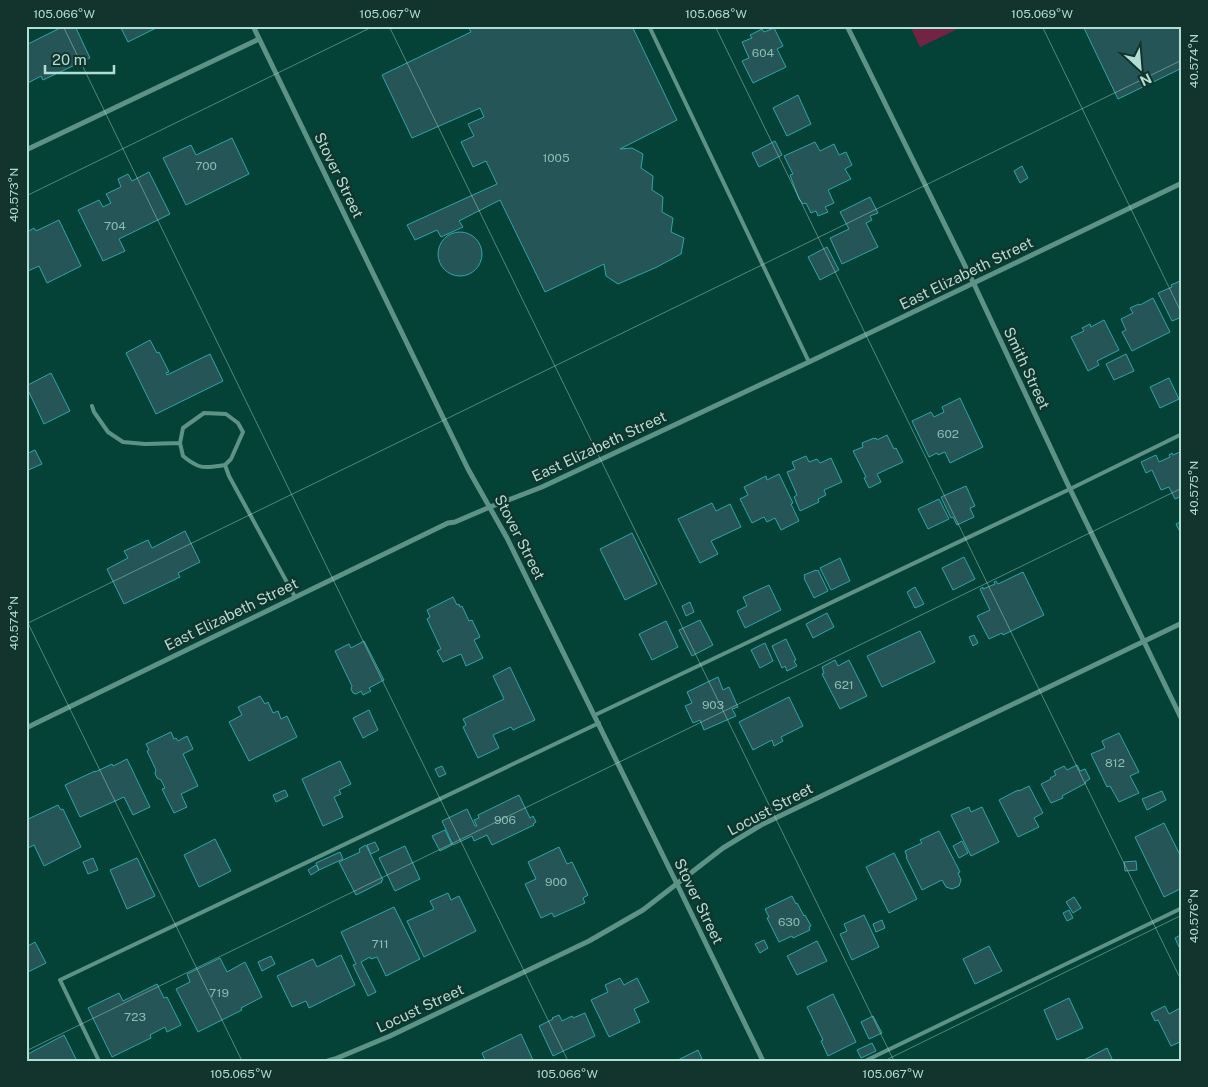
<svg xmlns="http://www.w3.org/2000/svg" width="1208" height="1087" font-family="'Public Sans',sans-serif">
<rect width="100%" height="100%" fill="#044137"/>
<path fill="#732445" d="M910 26H964L920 47Z"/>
<path fill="#255556" stroke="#30a5a8" d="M64 26H75L90 58 43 80 41 76 26 84V41L28 44Z
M120 26H160L128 42Z
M468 26H632L677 120 620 149 632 148 643 154 641 168 653 176 652 190 663 197 662 212 673 218 671 232 684 238 681 254 657 267 618 284 606 276 604 264 545 292 500 200 459 221 463 227 441 237 437 230 415 240 407 225 497 184 486 161 473 167 461 142 474 136 468 124 484 117 480 108 412 138 382 75 471 32Z
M1083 26H1182V68L1118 99Z
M774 28 783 46 777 49 786 67 753 83 742 61 749 58 742 42 752 38 750 35 762 29 764 32Z
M798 95 811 124 787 136 773 108Z
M232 138 249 174 186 205 163 158 191 145 196 155Z
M775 141 782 155 759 167 752 153Z
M815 142 820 151 834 144 839 155 846 152 852 165 845 169 851 179 828 190 834 203 825 207 828 212 818 216 816 211 811 213 806 203 803 204 799 199 790 175 793 174 784 156Z
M1022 166 1028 178 1020 183 1014 171Z
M149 172 170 214 119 239 125 251 103 261 78 210 99 200 103 207 111 203 106 194 121 187 118 179 128 174 132 181Z
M870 197 878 213 870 216 872 220 866 223 878 247 842 264 830 238 849 229 840 212Z
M59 220 81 266 47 283 39 266 26 272V228L28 227 29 231 34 228 36 231Z
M438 254a22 22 0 1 1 44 0a22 22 0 1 1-44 0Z
M827 247 839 270 820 280 808 257Z
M1180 281 1181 283H1182V317L1172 321 1158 293 1172 287 1171 285Z
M1153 298 1170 332 1132 351 1122 332 1126 330 1121 319 1133 313 1130 308 1139 304 1140 305Z
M1104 320 1119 350 1097 361 1099 365 1088 371 1071 337 1084 331 1082 328 1090 324 1091 327Z
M150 340 157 353 159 352 169 372 166 373 167 375 210 354 223 381 156 414 126 353Z
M1126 354 1134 371 1114 380 1106 364Z
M51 373 70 411 44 424 26 386Z
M1169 378 1179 399 1160 408 1150 387Z
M960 398 983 447 950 463 945 452 938 455 937 453 929 457 912 421 931 412 934 417 944 412 942 407Z
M887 435 894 449 896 448 903 462 877 474 881 482 869 488 864 478 866 477 853 451 863 447 862 443 874 438V439L876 438 877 440Z
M35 450 42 464 26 471V454Z
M1182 451V496L1175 499 1169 487 1161 490 1152 470 1146 473 1141 462 1156 455 1159 462 1170 457 1169 455 1172 453 1173 455Z
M806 456 809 462 817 459 820 463 831 458 842 482 824 490 826 495 818 499 819 502 800 511 794 497 797 495 787 472 795 469 792 462Z
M779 474 793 503 791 504 799 521 781 530 775 518 767 522 764 517 752 523 740 499 748 495 744 487 766 476 767 480Z
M966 486 975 506 970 508 974 517 957 525 953 517 951 518 941 497Z
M939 499 949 519 928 529 918 509Z
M712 503 716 511 730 504 741 527 711 541 718 554 700 563 678 519Z
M1182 521V536L1176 524Z
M185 531 200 562 178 573 180 577 124 604 107 569 128 558 124 551 148 540 152 548Z
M632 533 657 584 625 600 600 549Z
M964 557 975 579 953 590 942 568Z
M840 558 850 581 831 590 820 568Z
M816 570 817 571 818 570 828 591 814 598 804 578 805 577 804 575Z
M1023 572 1044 615 1003 635 1002 633 989 639 977 616 990 610 980 589 983 587V589L995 584 994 582 996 581 998 584Z
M769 585 781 610 745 628 737 611 747 606 743 597Z
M915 587 924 604 915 608 907 592Z
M453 597 457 605 459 604 460 607 462 606 469 621 472 620 480 637 474 640 483 658 466 666 461 654 443 662 437 651 441 649 427 619 430 617 427 610Z
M690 602 694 612 686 616 682 606Z
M827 613 834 627 813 638 806 624Z
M700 620 713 645 692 656 679 630Z
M666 621 678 647 652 660 639 634Z
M920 631 935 662 882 687 867 656Z
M974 635 978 643 973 646 969 637Z
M786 639 796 660 794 661 797 666 787 671 785 666 782 668 772 646Z
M364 641 384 680 369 688 371 691 363 695 361 691 356 694 353 693 351 689 352 686 335 651 349 644 351 648Z
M765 643 773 661 760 668 751 650Z
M835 660 838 666 849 660 867 696 840 709 822 674 824 673 822 667Z
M510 667 535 720 513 730 511 727 493 735 499 748 478 758 463 727 466 725 463 719 504 699 493 676Z
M718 677 723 690 729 687 738 707 732 709 736 716 704 730 700 720 693 723 685 706 692 703 687 692Z
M260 696 265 704 268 702 273 713 278 711 281 719 287 716 297 737 249 761 229 722 242 715 238 707Z
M789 697 803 726 781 737 783 741 774 746 772 740 753 750 739 722Z
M369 710 378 730 363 738 353 718Z
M171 732 174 739 176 738 178 741 187 736 193 749 183 754 198 786 181 794 187 807 174 813 162 789 165 788 161 780 157 778 155 773 156 770 147 751 149 750 146 744Z
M1119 733 1139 772 1130 776 1139 793 1119 802 1110 786 1107 787 1091 754 1105 748 1102 741Z
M127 759 150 807 133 815 124 797 80 817 65 785 95 771V772L112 764 113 766Z
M340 761 351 784 339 790 341 794 334 797 343 817 323 826 302 779Z
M1077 765 1080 771 1085 769 1090 779 1085 782 1086 783 1062 796 1063 798 1051 803 1041 784 1051 779 1050 778 1056 775 1054 771 1064 766 1067 770Z
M442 766 446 774 439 777 435 769Z
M1029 786 1043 813 1034 818 1039 827 1018 837 999 800 1014 792 1019 790V791Z
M285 790 288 796 276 802 273 795Z
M1162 791 1166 800 1147 810 1142 799Z
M519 795 530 818 533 816 536 822 533 824 534 825 492 845 487 835 474 841 472 836 453 845 442 821 467 809 475 826H477L474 820 479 818 478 815Z
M58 805 61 810 63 809 81 847 44 866 34 845 26 849V820Z
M969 807 971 812 982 807 999 842 971 856 951 815Z
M1164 823 1182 859V888L1164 897 1135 837Z
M445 830 452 845 440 851 432 836Z
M939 831 960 872 958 873 961 880 959 886 952 889 946 887 942 880 922 890 906 857H907L905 851 922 843 920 840Z
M215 839 231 871 199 887 184 855Z
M962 841 968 853 959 858 953 846Z
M375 842 379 850 371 854 367 845Z
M366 845 383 880 381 881 382 882 356 895 339 862 360 852 359 849Z
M405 846 420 879 395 891 379 858Z
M559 847 567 864 572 862 588 895 583 898 585 903 554 917 552 913 541 918 525 884 536 879 528 862Z
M340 852 343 859 319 870 316 863Z
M894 853 917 899 889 913 866 867Z
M93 858 98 870 88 874 83 862Z
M137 858 155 896 127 909 110 870Z
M1136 861 1137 870 1125 871 1124 862Z
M316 865 319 870 311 875 308 870Z
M448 893 451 900 459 896 476 931 424 957 407 921 434 909 430 901Z
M792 896 796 904 797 903 804 916 805 915 811 926 809 927 810 930 793 938 792 936 779 942 767 918 769 917 765 909Z
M1074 897 1081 908 1073 913 1066 902Z
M394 907 420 959 386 976 377 957 371 959 370 957 361 962 376 992 368 996 353 965 356 964 341 932Z
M1069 910 1073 918 1067 921 1063 913Z
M864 915 879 947 852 960 840 934 847 931 844 924Z
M882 920 885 928 876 932 873 924Z
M1182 934V945L1179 947 1175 938Z
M764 940 768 948 760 953 755 944Z
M817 941 827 961 797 975 787 956Z
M35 942 46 963 26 973V947Z
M989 946 1002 971 975 984 963 959Z
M341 955 355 985 309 1008 306 1001 292 1007 277 976 313 959 317 967Z
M271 956 275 964 262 971 258 962Z
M220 958 227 972 245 962 262 997 241 1008 242 1010 198 1032 176 989 190 982 187 974Z
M620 978 624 985 637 978 649 1002 634 1009 640 1022 609 1037 591 1000 608 992 605 985Z
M157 984 164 998 167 997 181 1025 167 1032 165 1027 150 1035 151 1038 112 1057 88 1008 119 993 123 1001Z
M833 994 856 1042 828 1056 821 1041 823 1040 807 1007Z
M1069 998 1083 1028 1057 1040 1044 1010Z
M1165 1006 1169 1014 1182 1007V1041L1171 1046 1158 1020 1155 1021 1151 1013Z
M585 1013 595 1036 553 1056 539 1026 553 1019 552 1018 559 1015 562 1021 572 1016 573 1018Z
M873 1016 882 1033 869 1039 861 1022Z
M521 1034 533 1060 530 1061H483L485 1060 482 1053Z
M64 1035 77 1061H26V1050L28 1054Z
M872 1043 876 1051 861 1058 857 1050Z
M1107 1048 1113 1061H1085L1084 1060Z
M698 1050 703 1061H676Z"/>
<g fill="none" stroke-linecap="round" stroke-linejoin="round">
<path stroke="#5e9286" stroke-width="4" d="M649 26 809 362
M92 406 94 412 108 432 123 442 145 444 180 443
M225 465C204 468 200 470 183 456L180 443 183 428 204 413 226 414 238 423 243 432 231 459 225 465 229 476 295 597
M595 715 1070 489 1182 434
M99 1061 60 980 599 723
M865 1061 1182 908"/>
<path stroke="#5e9286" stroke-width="5" d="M253 26 468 469 507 538 677 884 763 1061
M847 26 974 284 1070 489 1182 720
M26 150 259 39
M26 728 448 523 455 522 490 507 542 487 809 362 1182 183
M328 1061 335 1059 390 1036 589 941 643 910 723 848 761 825 1182 623"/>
</g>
<path fill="none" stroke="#b0ded2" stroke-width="1" stroke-opacity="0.45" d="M63 26 568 1061M389 26 894 1061M715 26 1182 982M1042 26 1182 314M26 196 374 26M26 619 242 1061M26 624 1182 60M26 1051 1182 488M884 1061 1182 915"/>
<g text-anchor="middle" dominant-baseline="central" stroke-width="4.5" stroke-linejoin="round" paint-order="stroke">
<g font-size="12" fill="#8dbcb3">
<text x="763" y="53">604</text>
<text x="556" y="158">1005</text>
<text x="206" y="166">700</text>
<text x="115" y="226">704</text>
<text x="948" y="434">602</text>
<text x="844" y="685">621</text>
<text x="713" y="705">903</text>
<text x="1115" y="763">812</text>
<text x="505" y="820">906</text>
<text x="556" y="882">900</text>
<text x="789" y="922">630</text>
<text x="380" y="944">711</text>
<text x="219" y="993">719</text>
<text x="135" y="1017">723</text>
</g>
<g font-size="15" fill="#b0ded2" stroke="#13332d">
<text transform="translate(339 175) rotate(64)">Stover Street</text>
<text transform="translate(966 273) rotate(-26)">East Elizabeth Street</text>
<text transform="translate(1027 368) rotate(65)">Smith Street</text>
<text transform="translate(599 446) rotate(-25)">East Elizabeth Street</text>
<text transform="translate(520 537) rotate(63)">Stover Street</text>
<text transform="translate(231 614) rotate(-26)">East Elizabeth Street</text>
<text transform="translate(770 809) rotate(-28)">Locust Street</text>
<text transform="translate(699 901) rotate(64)">Stover Street</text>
<text transform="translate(420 1008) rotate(-25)">Locust Street</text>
</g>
</g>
<rect width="1208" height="1087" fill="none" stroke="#13332d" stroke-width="55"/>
<g transform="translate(1140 68) rotate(154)" stroke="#13332d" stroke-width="4" paint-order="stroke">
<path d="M0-4L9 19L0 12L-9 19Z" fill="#b0ded2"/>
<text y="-8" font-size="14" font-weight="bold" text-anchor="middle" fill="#b0ded2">N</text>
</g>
<path d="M45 65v8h69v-8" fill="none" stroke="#b0ded2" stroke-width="2.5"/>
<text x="52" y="65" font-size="15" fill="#b0ded2" stroke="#13332d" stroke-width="4" paint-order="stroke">20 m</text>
<rect x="28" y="28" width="1152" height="1032" fill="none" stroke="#b0ded2" stroke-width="2"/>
<g font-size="12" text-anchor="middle" fill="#b0ded2">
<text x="64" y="18">105.066°W</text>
<text x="390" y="18">105.067°W</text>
<text x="716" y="18">105.068°W</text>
<text x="1042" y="18">105.069°W</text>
<text transform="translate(1194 61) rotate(-90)" y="4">40.574°N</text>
<text transform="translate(14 195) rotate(-90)" y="4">40.573°N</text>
<text transform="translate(1194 488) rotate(-90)" y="4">40.575°N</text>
<text transform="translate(14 623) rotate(-90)" y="4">40.574°N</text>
<text transform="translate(1194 916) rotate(-90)" y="4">40.576°N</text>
<text x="241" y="1078">105.065°W</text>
<text x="567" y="1078">105.066°W</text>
<text x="893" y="1078">105.067°W</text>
</g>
</svg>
